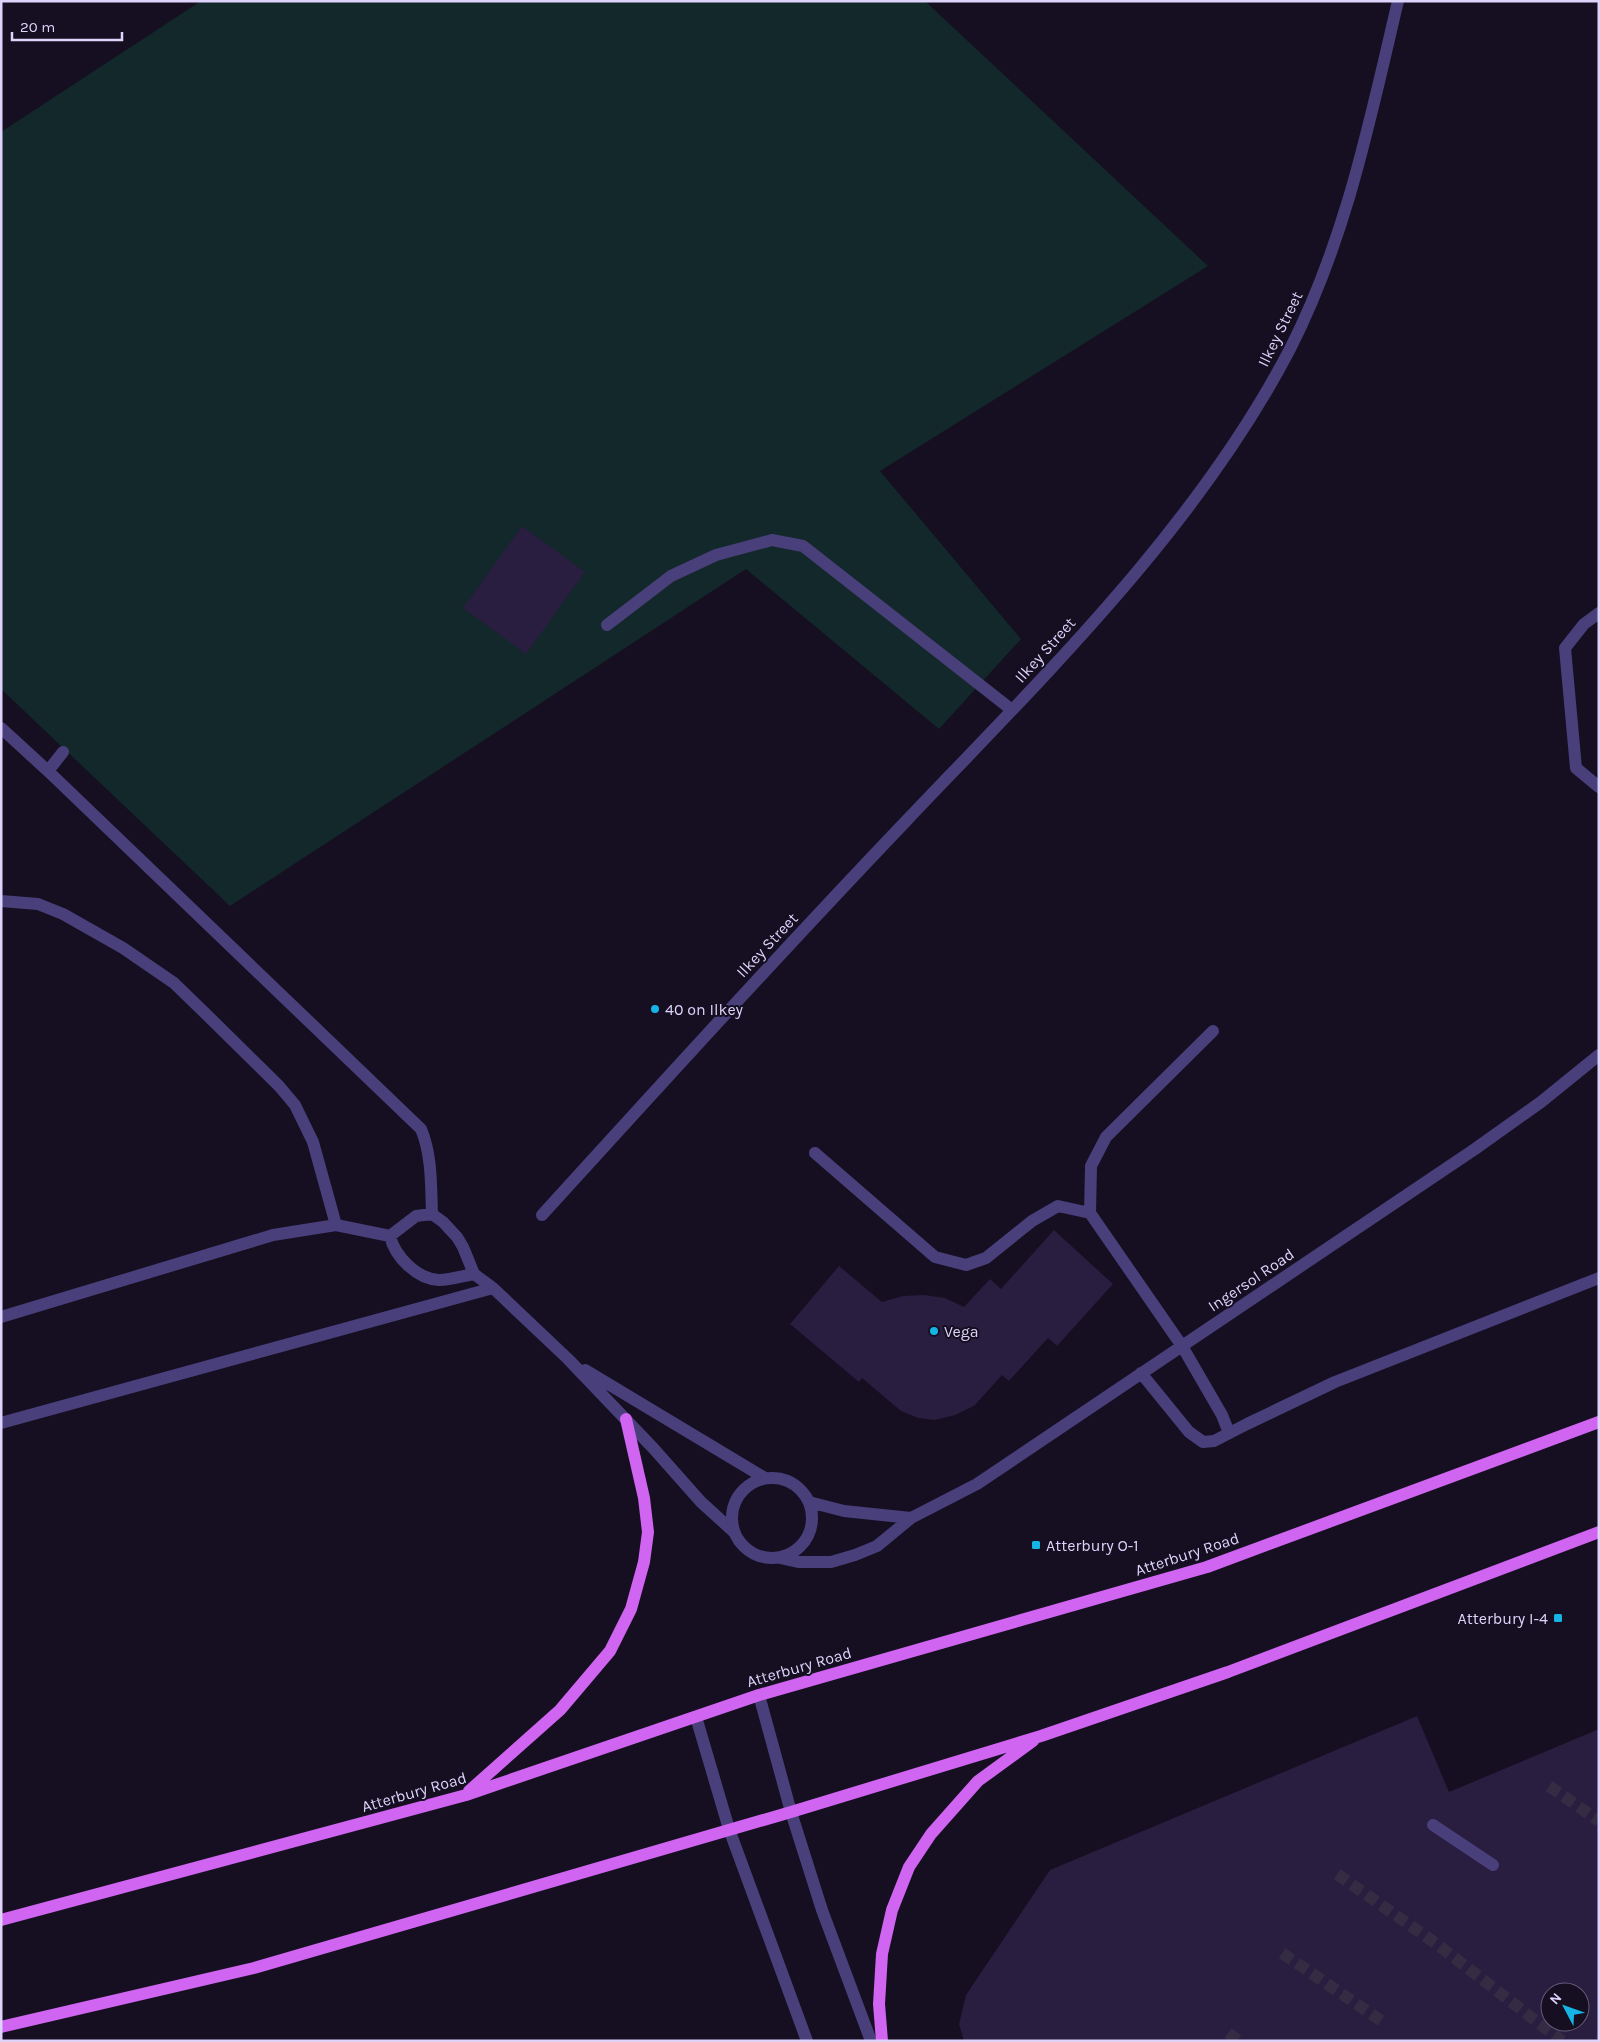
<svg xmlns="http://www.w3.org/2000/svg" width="1600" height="2042" font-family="Karla,sans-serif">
<rect width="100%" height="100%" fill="#150f21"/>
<path fill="#13282a" d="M201 1H925L1208 266 880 471 1021 639 939 729 746 569 230 906 1 689V132Z"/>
<path fill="#291d40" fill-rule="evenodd" d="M522 526 585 572 526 654 463 608Z
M1054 1230 1113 1284 1057 1346 1048 1338 1009 1381 1002 1375 974 1406 955 1415 935 1420 918 1418 901 1411 862 1378 859 1382 790 1324 839 1266 882 1302 903 1296 924 1295 945 1298 964 1307 990 1279 1001 1289Z
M1417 1716 1449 1792 1599 1729V2041H964L959 2024 966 1995 1050 1870ZM1550 1992H1580V2022H1550Z"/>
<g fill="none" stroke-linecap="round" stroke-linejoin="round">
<path stroke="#332c42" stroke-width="12" stroke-dasharray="12 6" stroke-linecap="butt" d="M1549 1786 1599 1821
M1337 1874 1438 1945 1562 2041
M1282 1953 1386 2024
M1228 2033 1239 2041"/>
<path stroke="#493f7b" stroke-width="12" d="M1599 613 1584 624 1565 648 1576 768 1599 787
M607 625 671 576 716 555 772 540 803 546 1012 710
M1 728 48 771 421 1129C432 1155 431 1186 432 1214
M48 771 63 752
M1 901 38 904 63 914 123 948 174 983 209 1017 279 1086 295 1105 313 1142 336 1225
M815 1153 935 1257 966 1265 986 1258 1032 1221 1058 1206 1090 1213 1182 1346 1222 1415 1229 1433
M1090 1213 1091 1166 1106 1137 1213 1031
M542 1215C663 1082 784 949 908 819 1045 675 1198 526 1290 349 1346 239 1370 120 1398 1
M474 1274C463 1276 450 1280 439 1280 417 1279 395 1257 390 1236L416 1216 432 1214 443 1222 457 1237 463 1247 474 1274 493 1288 568 1359 654 1449 701 1502 734 1532
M1 1317 273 1235 336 1225 390 1236
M585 1370 765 1478
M1141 1373 1189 1432 1203 1442 1214 1441 1247 1424 1335 1382 1599 1278
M1 1423 493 1288
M732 1518a40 40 0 1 1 80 0a40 40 0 1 1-80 0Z
M809 1502 844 1511 911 1518
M780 1558 798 1562H831L855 1555 877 1546 911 1518 977 1484 1475 1149 1541 1102 1599 1055
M759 1695 791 1812 822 1910 871 2041
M696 1717 729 1829 807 2041
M1433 1825 1493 1865"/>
<path stroke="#cf65f0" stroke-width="12" d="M469 1791 560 1710 610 1651 631 1609 644 1562 648 1532 644 1498 626 1419
M1 1920 466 1795 759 1695 1207 1567 1599 1422
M1 2027 254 1968 791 1812 1041 1736 1228 1672 1599 1532
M882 2041 879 2004 882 1954 892 1910 909 1867 931 1834 978 1781 1033 1741"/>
</g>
<g fill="#16b4e4" stroke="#150f21" stroke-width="2">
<circle cx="655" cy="1009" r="5"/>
<circle cx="934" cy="1331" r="5"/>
<rect x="1031" y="1540" width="10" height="10" rx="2.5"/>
<rect x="1553" y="1613" width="10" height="10" rx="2.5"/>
</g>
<g text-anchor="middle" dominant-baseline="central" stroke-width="4" stroke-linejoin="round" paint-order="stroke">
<g font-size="16" fill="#ddd3fb" stroke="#150f21">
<text transform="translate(1280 329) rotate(-64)">Ilkey Street</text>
<text transform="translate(1045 650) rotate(-48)">Ilkey Street</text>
<text transform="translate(767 945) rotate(-47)">Ilkey Street</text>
<text transform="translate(1251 1280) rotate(-34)">Ingersol Road</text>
<text transform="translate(1187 1554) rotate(-18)">Atterbury Road</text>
<text transform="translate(799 1667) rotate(-16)">Atterbury Road</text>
<text transform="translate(414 1792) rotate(-16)">Atterbury Road</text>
</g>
<g font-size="16" fill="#ddd3fb" stroke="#150f21" text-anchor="start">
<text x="665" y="1009">40 on Ilkey</text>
<text x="944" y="1331">Vega</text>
<text x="1046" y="1545">Atterbury O-1</text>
<text x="1548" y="1618" text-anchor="end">Atterbury I-4</text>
</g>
</g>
<rect width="1600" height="2042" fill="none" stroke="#ddd3fb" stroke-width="5"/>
<g transform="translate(1565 2007) rotate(311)"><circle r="24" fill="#150f21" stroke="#655d78"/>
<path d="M0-4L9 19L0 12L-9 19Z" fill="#16b4e4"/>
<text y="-8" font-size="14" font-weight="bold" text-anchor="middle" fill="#ddd3fb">N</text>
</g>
<path d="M12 32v8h110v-8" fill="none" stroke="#ddd3fb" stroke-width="2.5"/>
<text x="20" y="32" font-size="15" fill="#ddd3fb" stroke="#150f21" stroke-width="4" paint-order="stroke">20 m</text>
</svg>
